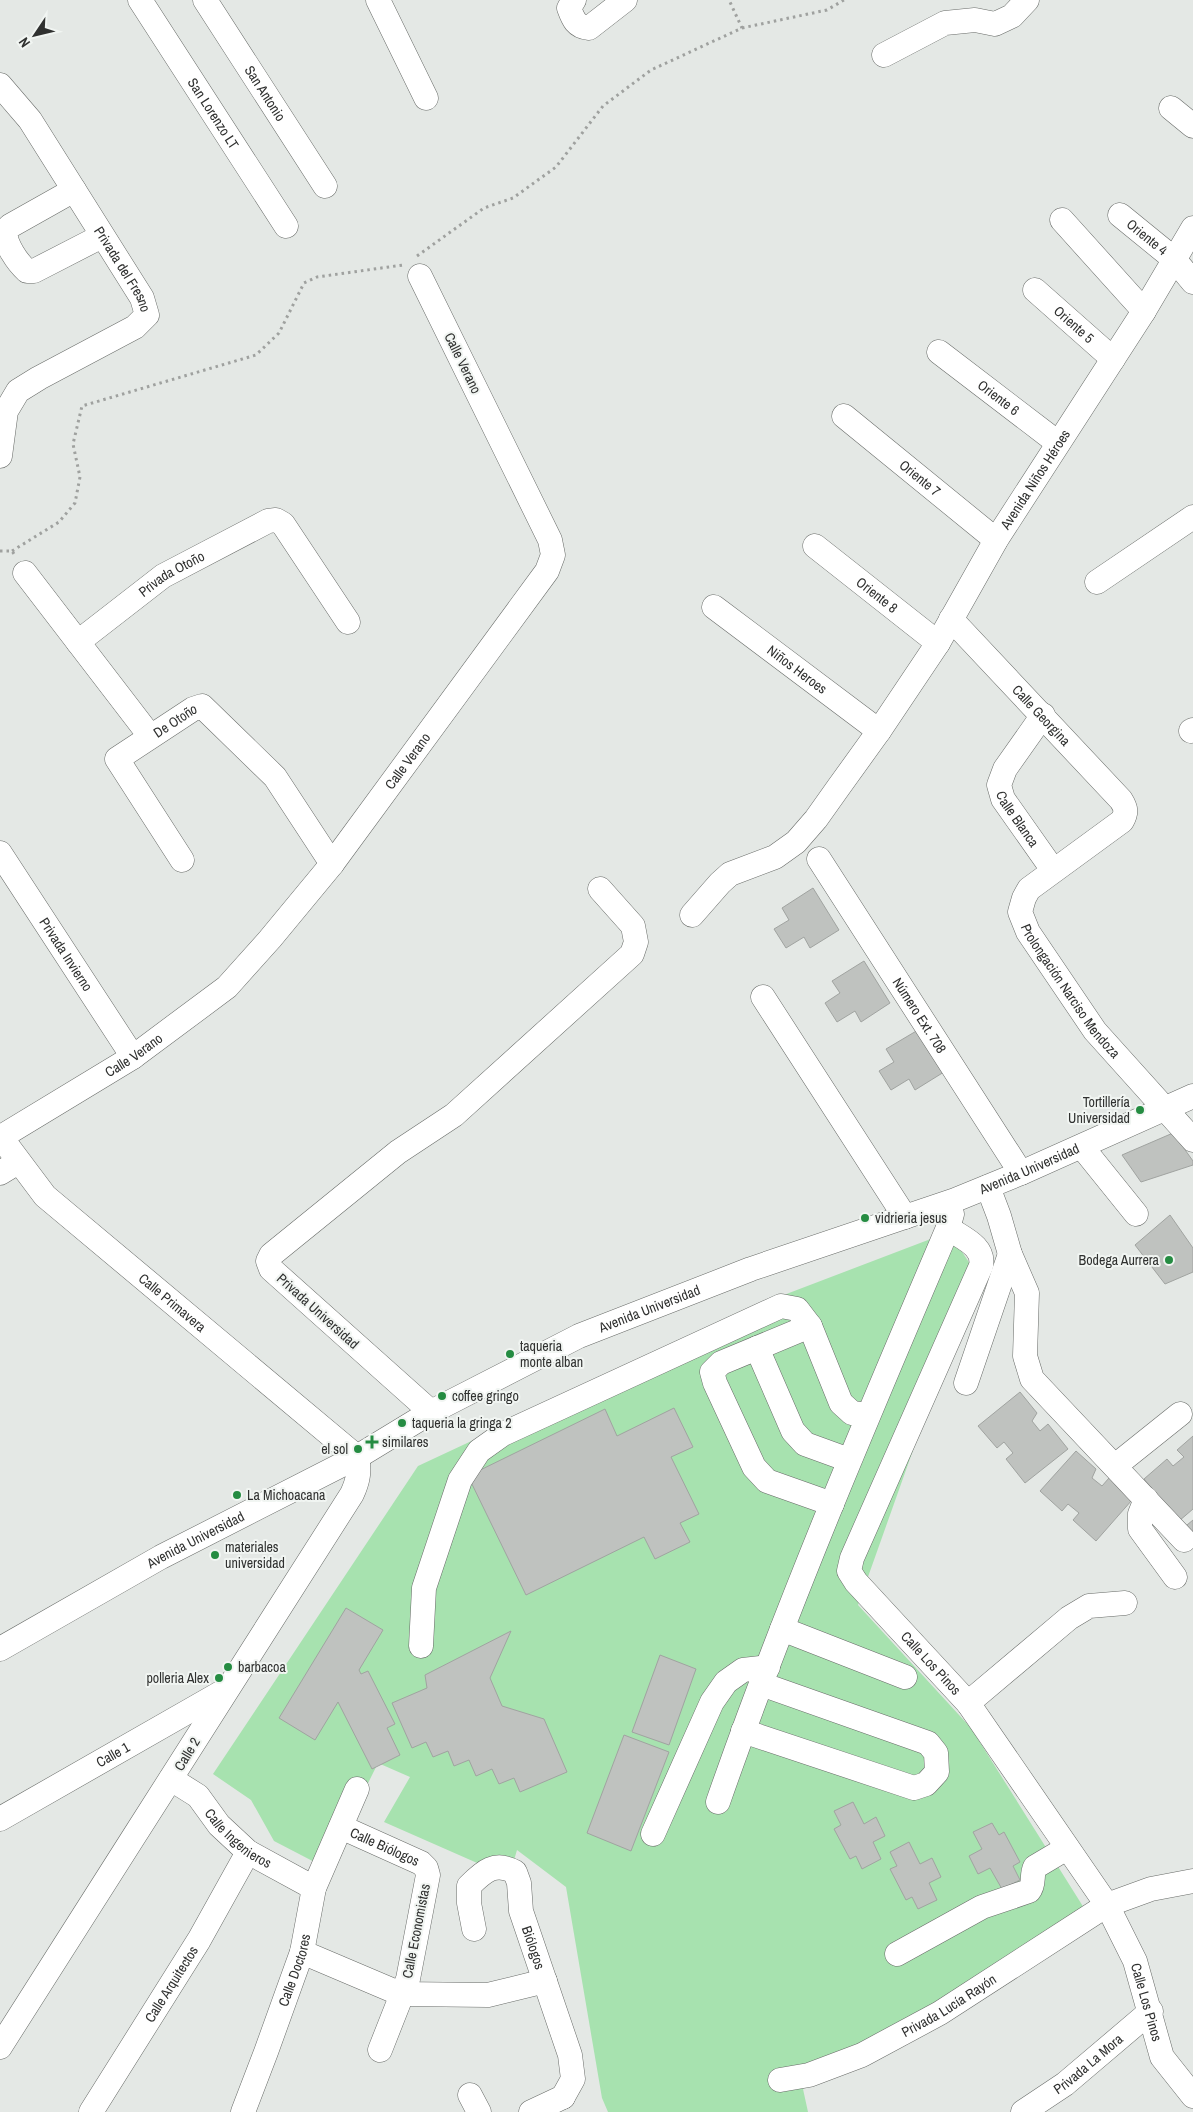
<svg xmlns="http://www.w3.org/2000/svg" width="1193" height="2112" font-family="'Archivo Narrow',sans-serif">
<rect width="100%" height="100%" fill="#e4e8e5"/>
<path fill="#a7e2af" d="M949 1232 976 1273 858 1605 971 1728 1084 1908 803 2089 808 2112H608L602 2098 566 1887 517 1850 509 1877 384 1822 410 1777 378 1763 326 1868 274 1841 251 1800 213 1774 418 1466 789 1293Z"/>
<path fill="#bfc2bf" stroke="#a0a3a0" d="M813 888 839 930 810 948 804 937 786 948 774 929 789 920 782 908Z
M864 961 890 1003 861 1022 855 1011 837 1022 825 1003 840 993 832 981Z
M918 1030 944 1072 915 1090 909 1079 891 1090 879 1071 894 1062 886 1049Z
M1173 1133 1193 1161V1165L1141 1182 1122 1155Z
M1170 1215 1193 1248V1272L1165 1284 1135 1245Z
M1020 1392 1037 1413 1032 1421 1040 1431 1048 1424 1068 1449 1025 1483 1006 1459 1013 1453 1004 1442 997 1448 978 1426Z
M674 1408 693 1447 671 1457 699 1514 680 1523 690 1542 655 1559 644 1537 526 1595 468 1476 605 1409 617 1436Z
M1193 1436V1509L1179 1521 1144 1479 1167 1459 1173 1466 1184 1457 1177 1450Z
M1076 1451 1096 1469 1092 1478 1102 1486 1109 1478 1132 1500 1096 1541 1073 1520 1079 1513 1068 1504 1062 1511 1040 1491Z
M1193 1520V1544L1181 1530Z
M346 1608 383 1630 359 1670 361 1674 368 1671 395 1724 387 1728 400 1755 372 1769 338 1702 315 1740 279 1718Z
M511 1631 490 1678 502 1706 544 1719 567 1772 520 1792 514 1778 499 1784 492 1769 476 1776 469 1760 454 1766 448 1751 433 1757 426 1742 412 1748 392 1703 427 1688 425 1675Z
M660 1655 696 1669 669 1745 632 1732Z
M624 1735 669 1752 631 1851 587 1833Z
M853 1802 864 1824 876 1817 885 1836 873 1842 881 1859 862 1869 856 1856 850 1859 834 1829 841 1825 834 1811Z
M992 1823 999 1835 1004 1832 1020 1862 1013 1866 1020 1880 1002 1889 990 1868 978 1874 969 1856 982 1849 973 1832Z
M909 1842 920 1864 932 1858 941 1877 929 1883 937 1900 918 1909 912 1897 906 1900 890 1869 897 1866 890 1852Z"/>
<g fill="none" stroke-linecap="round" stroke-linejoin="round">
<g stroke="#686b68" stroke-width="25">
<g id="minor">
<path id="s1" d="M140 0 286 226"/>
<path id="s2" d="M205 0 325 186"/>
<path d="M378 0 426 98"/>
<path d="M574 0 569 8C573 19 576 27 589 28L625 0"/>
<path d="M884 55 945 23 975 20 995 24 1012 16 1027 0"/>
<path id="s3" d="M0 85 30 120 142 298 147 315 135 327 39 378 18 391 6 411 0 456"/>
<path d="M1171 108 1193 126"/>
<path d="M74 190 10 226 5 231C5 244 17 262 27 271H34L102 236"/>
<path id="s4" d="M1120 215 1174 259 1193 282"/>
<path d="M1062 220 1144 311"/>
<path id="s5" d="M1035 290 1113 359"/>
<path id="s6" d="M939 352 1058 443"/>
<path id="s7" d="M844 416 996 540"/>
<path id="s8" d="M815 546 938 643"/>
<path d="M25 573 150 736"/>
<path d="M1097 582 1193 517"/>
<path id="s9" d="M714 607 879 731"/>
<path id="s10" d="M951 619 1121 800C1126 808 1127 812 1122 821L1029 889 1024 898 1020 912 1028 932 1095 1031 1193 1140"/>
<path id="s11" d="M78 642 163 576 268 521 276 520 283 524 348 622"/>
<path id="s12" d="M1043 715 1005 769 999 785 1003 799 1053 870"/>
<path d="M1191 731 1193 730"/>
<path id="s13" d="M0 853 133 1057"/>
<path id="s14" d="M819 859 1021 1173"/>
<path id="s15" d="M182 860 117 759 193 709 202 706 275 777 332 864"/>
<path id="s16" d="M692 915 720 883 730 874 775 857 796 842 816 819 838 788 879 731 938 643 996 540 1144 311 1193 228"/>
<path d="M763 997 905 1217"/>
<path id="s17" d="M0 1136 45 1196 357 1457C360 1471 358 1481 352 1494 233 1678 118 1863 0 2047"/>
<path id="s18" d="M1 1137 133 1057 227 987 270 939 332 864 547 571 553 555 550 540 420 276"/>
<path d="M1082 1147 1136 1214"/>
<path d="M0 1173 18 1162"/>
<path d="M988 1187 999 1216 1010 1254 1027 1293 1025 1356 1032 1379 1184 1540"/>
<path id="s19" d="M948 1228C962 1238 985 1246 981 1266L852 1558 849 1571 856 1582 968 1703 1107 1905 1135 1961 1162 2057 1193 2096"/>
<path d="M810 1326 721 1363 712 1372 715 1383 754 1467 767 1481 832 1504"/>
<path d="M757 1348 793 1431 805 1444 849 1460"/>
<path d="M966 1383 1010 1254"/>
<path d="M431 1412 271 1269 268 1261 271 1255 398 1152 454 1115 632 954 636 942 633 926 600 889"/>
<path d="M1115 1466 1180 1414"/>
<path d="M1146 1499 1140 1514V1529L1175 1577"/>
<path d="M782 1629 905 1677"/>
<path d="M421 1646 424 1588 460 1480 479 1451 503 1434 781 1306 797 1309 810 1326 841 1403 852 1413 867 1415"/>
<path id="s20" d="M0 1649 161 1557 357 1457 431 1412 579 1336 751 1269 955 1200 1021 1173 1193 1096"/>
<path d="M968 1703 1069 1618 1089 1606 1125 1603"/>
<path d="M743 1731 914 1788 926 1784 937 1772 936 1753 928 1743 761 1684"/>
<path id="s21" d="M171 1779 198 1796 219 1825 248 1852 314 1888"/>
<path d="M718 1802C786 1607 867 1418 948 1228L952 1214"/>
<path id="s22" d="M0 1819 224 1691"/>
<path id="s23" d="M341 1827 421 1863 426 1868 428 1875 408 1979 380 2050"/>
<path d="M653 1834 712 1702 726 1682 743 1670 768 1667"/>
<path id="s24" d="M474 1929 469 1903V1886C484 1871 495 1861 515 1872L519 1883 521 1911 570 2055 573 2079 563 2097"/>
<path d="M302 1952 401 1994 488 1995 545 1981"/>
<path d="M897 1954 982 1907 1029 1891C1035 1884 1031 1875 1035 1867L1067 1848"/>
<path id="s25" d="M780 2080 809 2075 862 2055 940 2013 1107 1905 1151 1889 1193 1881"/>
<path d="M470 2095 479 2112"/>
<path id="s26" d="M91 2112 199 1940 248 1852"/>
<path id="s27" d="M243 2112 266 2052 302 1952 314 1888 357 1789"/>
<path d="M531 2112 563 2097"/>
<path id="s28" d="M1023 2112 1065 2084 1151 2011"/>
</g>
</g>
<path stroke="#9fa19f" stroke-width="3" stroke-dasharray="2.5 4" stroke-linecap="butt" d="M742 28 827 10 844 0
M417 256 484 208 513 198 556 167 603 106 651 70 742 28 729 0
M0 551H12L16 557
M12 551 59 522 75 503 80 477 73 444 82 406 256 355 279 333 304 283 317 277 403 265"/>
<use href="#minor" stroke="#fff" stroke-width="24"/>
</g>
<g fill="#258c42" stroke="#f1f5f2" stroke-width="2">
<circle cx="1140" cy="1110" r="5"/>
<circle cx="865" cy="1218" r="5"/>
<circle cx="1169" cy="1260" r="5"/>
<circle cx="510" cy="1354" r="5"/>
<circle cx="442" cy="1396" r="5"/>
<circle cx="402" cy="1423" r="5"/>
<path d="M369.5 1434.5h5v5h5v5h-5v5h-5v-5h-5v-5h5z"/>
<circle cx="358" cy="1449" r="5"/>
<circle cx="237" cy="1495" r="5"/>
<circle cx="215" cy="1555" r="5"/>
<circle cx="228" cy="1667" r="5"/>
<circle cx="219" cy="1678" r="5"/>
</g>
<g text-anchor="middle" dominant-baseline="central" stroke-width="4" stroke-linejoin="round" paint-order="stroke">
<g font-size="14" fill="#303130" stroke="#f1f5f2">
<text stroke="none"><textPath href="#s2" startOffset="111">San Antonio</textPath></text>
<text stroke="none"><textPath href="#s1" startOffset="135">San Lorenzo LT</textPath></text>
<text stroke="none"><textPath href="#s4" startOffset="35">Oriente 4</textPath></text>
<text stroke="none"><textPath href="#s3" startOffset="222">Privada del Fresno</textPath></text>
<text stroke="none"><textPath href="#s5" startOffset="52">Oriente 5</textPath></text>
<text transform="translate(463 363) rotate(64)">Calle Verano</text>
<text stroke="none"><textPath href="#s6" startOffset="75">Oriente 6</textPath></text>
<text stroke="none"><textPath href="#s7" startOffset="98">Oriente 7</textPath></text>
<text stroke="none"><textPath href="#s16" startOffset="565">Avenida Niños Héroes</textPath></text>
<text stroke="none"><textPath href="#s11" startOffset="116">Privada Otoño</textPath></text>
<text stroke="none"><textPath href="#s8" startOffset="79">Oriente 8</textPath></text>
<text stroke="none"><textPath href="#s9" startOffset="104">Niños Heroes</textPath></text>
<text stroke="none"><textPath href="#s10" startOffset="132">Calle Georgina</textPath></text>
<text stroke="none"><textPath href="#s15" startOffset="190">De Otoño</textPath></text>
<text stroke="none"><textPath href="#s18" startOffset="561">Calle Verano</textPath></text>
<text stroke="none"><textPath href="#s12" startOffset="122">Calle Blanca</textPath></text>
<text stroke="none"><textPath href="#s13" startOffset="121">Privada Invierno</textPath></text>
<text stroke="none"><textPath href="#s10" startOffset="505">Prolongación Narciso Mendoza</textPath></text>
<text stroke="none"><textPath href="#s14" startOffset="186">Número Ext. 708</textPath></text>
<text stroke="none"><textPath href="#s18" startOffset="156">Calle Verano</textPath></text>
<text stroke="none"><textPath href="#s20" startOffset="1139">Avenida Universidad</textPath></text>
<text stroke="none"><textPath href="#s17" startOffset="241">Calle Primavera</textPath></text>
<text stroke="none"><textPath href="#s20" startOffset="734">Avenida Universidad</textPath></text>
<text transform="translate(318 1311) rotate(42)">Privada Universidad</text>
<text stroke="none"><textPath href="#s20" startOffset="224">Avenida Universidad</textPath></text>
<text stroke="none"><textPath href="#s19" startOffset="510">Calle Los Pinos</textPath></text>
<text transform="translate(187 1754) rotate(-59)">Calle 2</text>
<text stroke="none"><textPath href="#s22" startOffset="130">Calle 1</textPath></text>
<text stroke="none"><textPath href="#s21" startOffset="91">Calle Ingenieros</textPath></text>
<text stroke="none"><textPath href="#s23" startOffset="48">Calle Biólogos</textPath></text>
<text transform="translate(416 1931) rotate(-79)">Calle Economistas</text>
<text stroke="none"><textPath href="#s24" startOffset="175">Biólogos</textPath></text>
<text stroke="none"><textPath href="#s27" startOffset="151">Calle Doctores</textPath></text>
<text stroke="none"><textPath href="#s26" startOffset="151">Calle Arquitectos</textPath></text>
<text stroke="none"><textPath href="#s19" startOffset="915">Calle Los Pinos</textPath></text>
<text stroke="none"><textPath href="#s25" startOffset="186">Privada Lucía Rayón</textPath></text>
<text stroke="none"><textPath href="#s28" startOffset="81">Privada La Mora</textPath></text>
</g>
<g font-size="14" fill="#303130" stroke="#f1f5f2" text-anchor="start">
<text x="1130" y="1102" text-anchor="end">Tortillería<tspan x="1130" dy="16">Universidad</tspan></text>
<text x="875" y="1218">vidrieria jesus</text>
<text x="1159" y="1260" text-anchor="end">Bodega Aurrera</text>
<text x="520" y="1346">taqueria<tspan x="520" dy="16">monte alban</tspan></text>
<text x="452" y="1396">coffee gringo</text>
<text x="412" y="1423">taqueria la gringa 2</text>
<text x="382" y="1442">similares</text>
<text x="348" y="1449" text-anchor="end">el sol</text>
<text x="247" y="1495">La Michoacana</text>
<text x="225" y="1547">materiales<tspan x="225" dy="16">universidad</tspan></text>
<text x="238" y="1667">barbacoa</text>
<text x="209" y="1678" text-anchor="end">polleria Alex</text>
</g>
</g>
<g transform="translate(35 35) rotate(235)" stroke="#f1f5f2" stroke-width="4" paint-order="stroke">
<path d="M0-4L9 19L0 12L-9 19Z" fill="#303130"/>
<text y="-8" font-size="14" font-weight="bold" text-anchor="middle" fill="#303130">N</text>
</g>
</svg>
